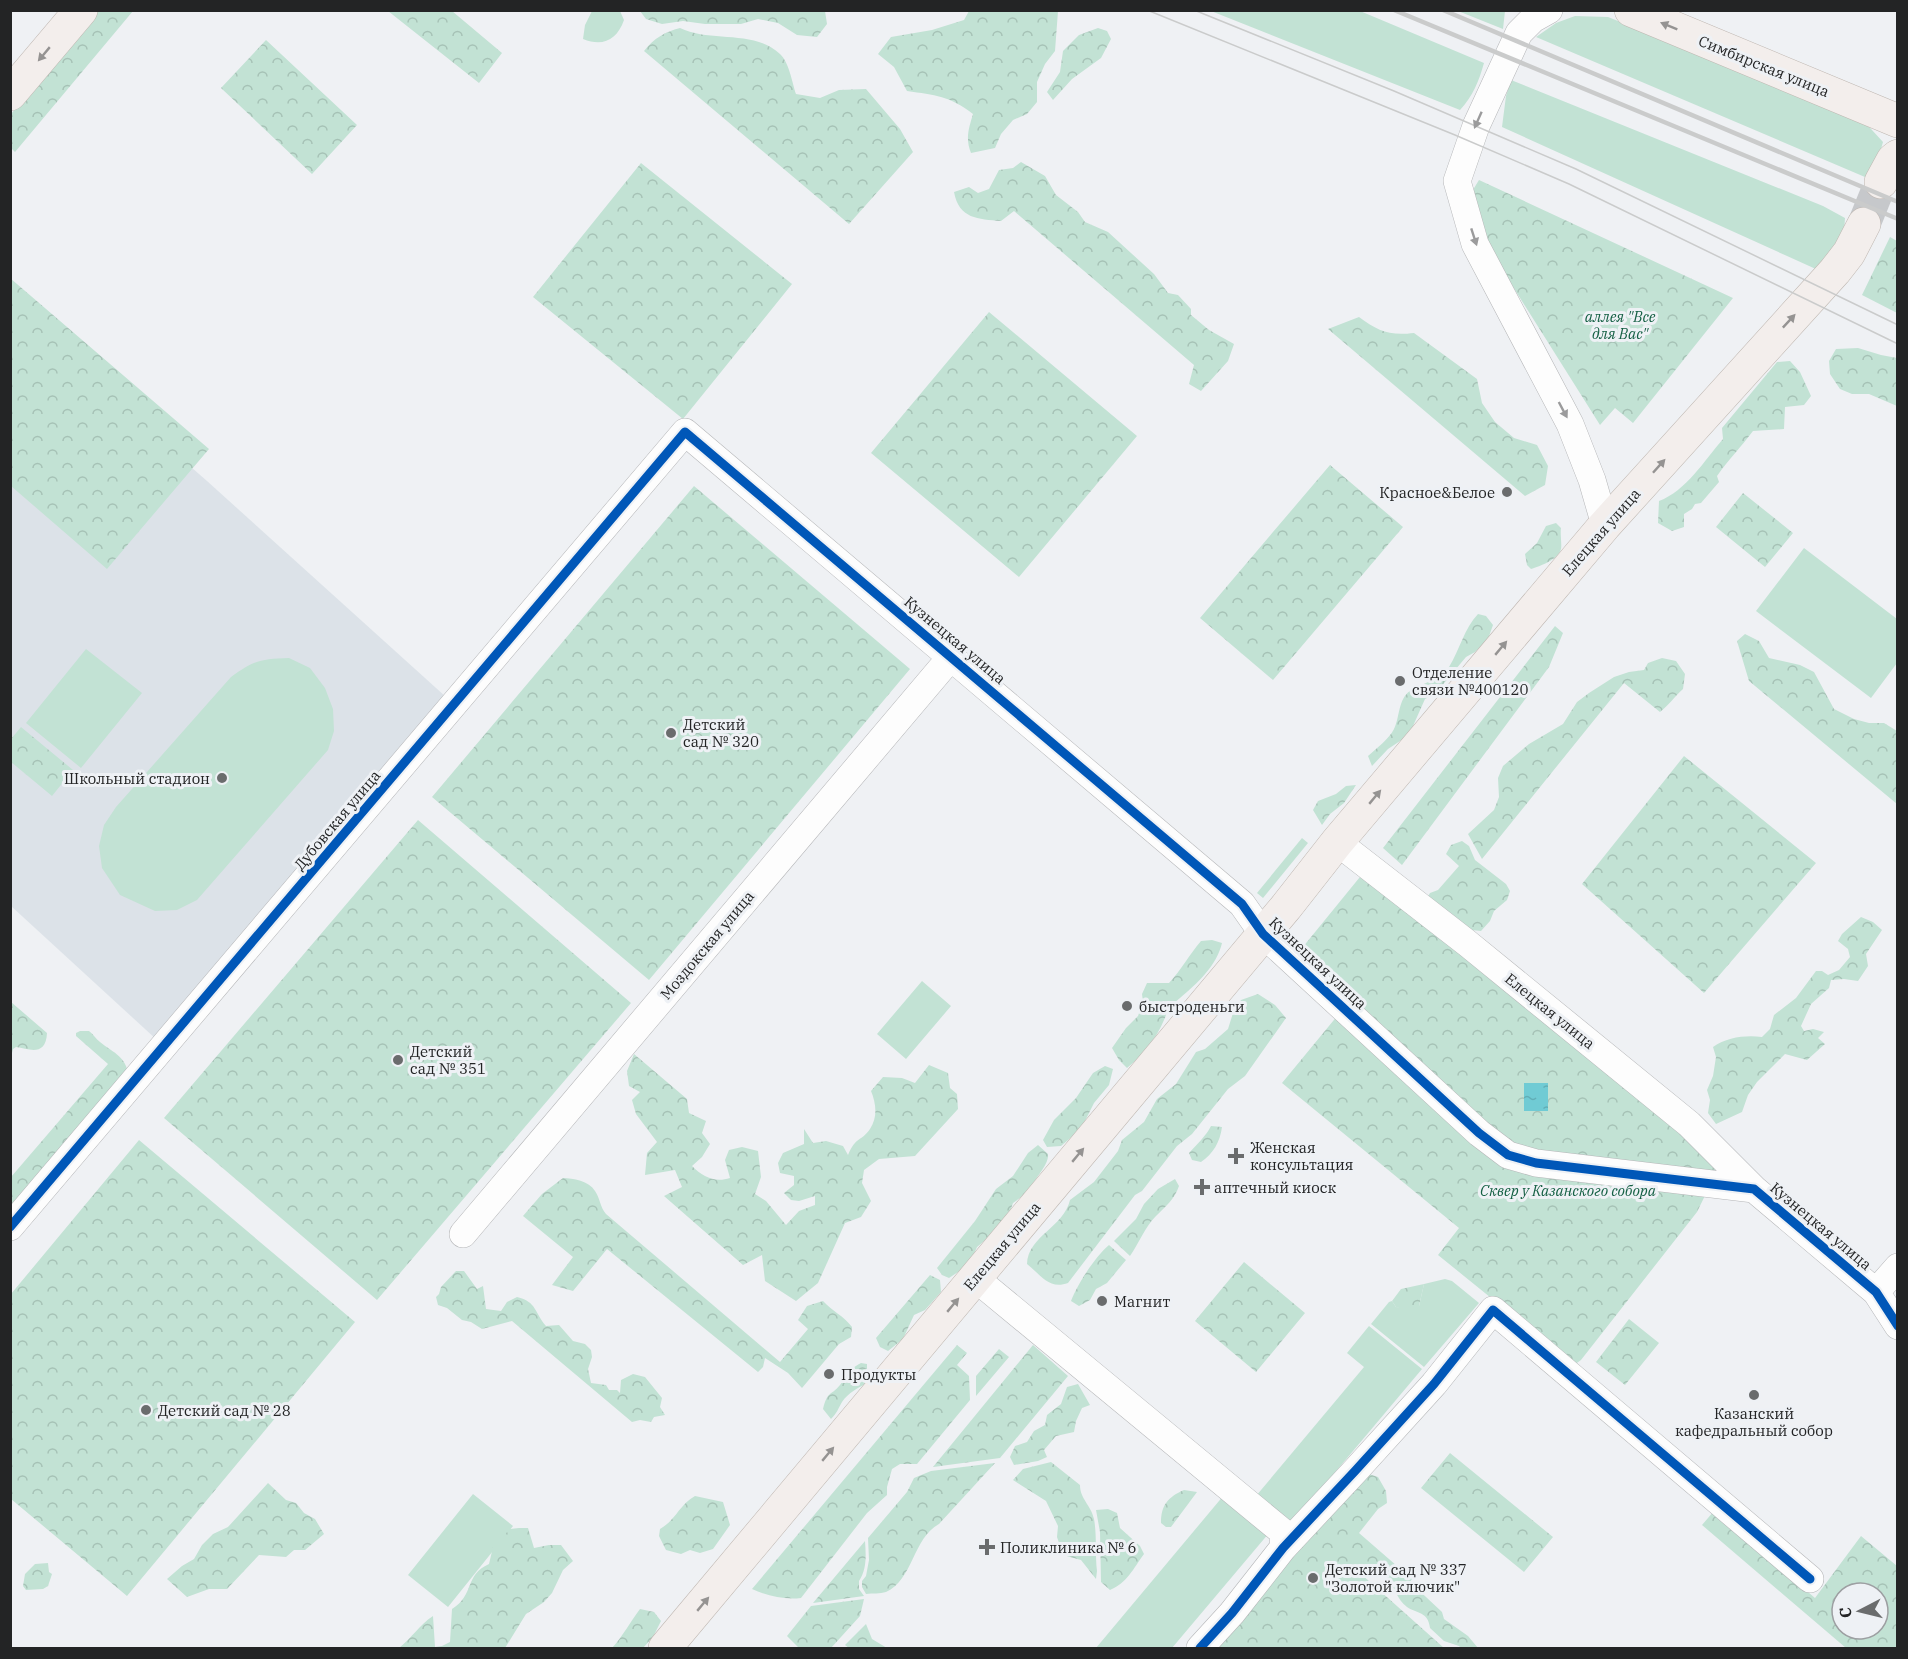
<svg xmlns="http://www.w3.org/2000/svg" width="1908" height="1659" font-family="'IBM Plex Serif',serif">
<defs>
<pattern id="forest-crowns" width="20" height="18" patternUnits="userSpaceOnUse" patternTransform="scale(1.5)"><rect width="20" height="18" fill="#c2e2d4"/><path d="M2 6a3 3 0 1 1 6 0M12 15a3 3 0 1 1 6 0" fill="none" stroke="#a6c2b6"/></pattern>
<pattern id="water-ripples" width="26" height="14" patternUnits="userSpaceOnUse" patternTransform="scale(1.5)"><rect width="26" height="14" fill="#70cbd4"/><path d="M2 4q2-2 4 0t4 0M15 11q2-2 4 0t4 0" fill="none" stroke="#61aeb6"/></pattern>
</defs>
<rect width="100%" height="100%" fill="#eff1f4"/>
<path fill="#dce2e8" d="M10 309 207 481 446 697 157 1040 11 906Z"/>
<path fill="#c2e2d4" d="M592 11H620L624 20C617 40 603 47 583 39L585 25Z
M1211 11H1360L1484 63C1479 81 1473 96 1460 110Z
M1458 11H1505L1503 29Z
M1575 16 1608 17 1861 118 1883 142 1872 180 1536 37 1556 23Z
M1511 80 1823 206 1845 218 1844 233 1818 270 1502 127 1506 96Z
M1804 548 1897 619V663L1871 698 1756 611Z
M86 649 142 693 81 768 26 723Z
M289 658 310 668 325 688 333 709 334 731 328 750 197 900 177 910 155 911 120 895 102 868 99 846 104 825 116 807 231 677C254 660 261 659 289 658Z
M1302 838 1308 843 1263 898 1257 893Z
M922 981 951 1006 906 1059 877 1034Z
M1445 1279 1452 1281 1479 1303 1424 1367 1371 1324 1389 1302 1392 1301 1396 1307 1406 1308 1419 1306 1424 1284Z
M1369 1326 1422 1369 1284 1533 1256 1496 1364 1367 1347 1353Z
M473 1494 513 1526 448 1607 408 1575Z
M1224 1495 1269 1533 1172 1648H1096Z"/>
<path fill="url(#forest-crowns)" fill-rule="evenodd" d="M97 11H133L15 152 11 148V114Z
M388 11H452L502 53 479 83Z
M640 11H825L827 24 817 37 797 35 778 23 758 19 741 24H705L683 21 662 24 646 19Z
M969 11H1058L1055 51 1045 64 1037 82V102L1027 114 1013 120 1001 134 995 148 971 153C965 138 969 128 973 114 950 96 935 95 907 91L894 67 878 54 891 37 932 30 964 20Z
M680 28C711 43 753 29 780 54 789 62 792 82 796 94L820 98 839 90 866 89 900 129 913 152 849 224 644 51C654 38 665 32 680 28Z
M1098 28 1107 31 1111 39 1101 58 1072 79 1053 100 1047 92 1060 72 1063 51 1079 35Z
M266 40 357 125 312 174 221 88Z
M1021 162 1045 176 1056 195 1078 212 1085 222 1108 232 1154 274 1168 293 1178 295 1191 309V315L1209 330 1234 344 1228 361 1201 391 1189 384 1194 365 1014 211 1001 221C978 219 959 219 954 192L969 187 978 193 989 189 999 170 1013 168Z
M641 163 792 284 683 419 533 297Z
M1479 180 1733 298 1633 423 1615 408 1600 425 1493 255 1468 198Z
M1890 237 1897 241V313L1862 295Z
M10 278 209 449 107 569 11 486Z
M989 312 1137 436 1019 577 871 453Z
M1359 317C1378 331 1389 336 1414 333L1477 379 1482 403 1495 422 1514 438 1537 445 1548 466 1545 485 1525 496 1328 329Z
M1858 348 1881 355 1897 358V406L1869 394H1852L1840 389 1830 374 1829 361 1836 349Z
M1790 361 1800 372 1811 396 1804 405 1785 407 1784 429 1753 431C1741 447 1729 459 1717 476L1719 482 1701 503 1695 504 1692 509 1684 514V527L1672 531 1658 523 1659 501C1686 491 1704 461 1723 439L1722 428 1777 362Z
M1330 465 1403 527 1273 680 1200 618Z
M694 486 910 669 649 980 432 797Z
M1743 493 1793 533 1765 567 1716 527Z
M1556 523 1561 528C1560 534 1562 544 1561 549 1558 560 1540 566 1531 569L1527 565 1525 554 1537 543 1546 526Z
M1478 614 1486 616 1493 625 1488 639 1475 652 1466 657 1435 694 1425 699 1409 735 1388 749 1372 766 1368 756C1377 748 1389 739 1394 729 1400 717 1398 699 1410 691 1422 683 1441 680 1449 667 1460 649 1464 629 1478 614Z
M1555 626 1563 633 1549 667 1402 865 1383 848Z
M1745 634 1759 641 1769 658 1800 665 1814 672 1834 709 1854 719 1869 723H1884L1897 731V804L1749 681 1737 641Z
M1662 658 1676 661 1685 674 1683 689C1674 697 1669 705 1660 712L1624 683 1482 859 1468 834 1494 810 1499 797 1498 778 1503 766 1529 744 1563 724 1577 702 1589 693 1614 677 1629 672 1644 670 1648 663Z
M21 727 73 770 52 796 11 762V739Z
M1684 756 1816 863 1704 993 1582 884Z
M1356 785 1344 803 1330 814 1322 825 1313 810 1318 801 1336 794 1346 786Z
M418 820 631 1003 377 1300 164 1118Z
M1462 841 1469 846 1475 860 1506 884 1510 891 1507 900 1494 911 1490 921 1481 931 1462 929 1426 900 1430 893 1438 890 1459 866 1446 854 1451 845Z
M1364 872 1720 1165 1697 1212 1581 1360 1574 1365 1438 1255 1459 1228 1282 1083 1352 998 1298 953Z
M1861 917 1873 922 1882 930 1866 954 1868 966 1858 981 1844 979 1831 980 1829 988 1811 1004 1801 1026 1804 1031 1813 1029 1824 1032 1818 1038 1825 1044 1807 1060 1785 1054 1757 1082 1748 1095 1742 1112 1716 1124 1708 1113 1710 1100 1707 1090 1713 1076 1716 1057 1713 1047C1727 1037 1746 1035 1762 1037L1770 1029 1774 1015 1796 998 1816 971H1822L1828 975 1839 970 1850 957 1848 949 1838 941 1842 934Z
M1212 940 1222 943C1217 965 1197 984 1180 998 1176 1002 1172 1003 1169 1007 1167 1011 1166 1016 1164 1020 1156 1039 1143 1055 1127 1068L1119 1060 1112 1048 1126 1028 1138 1016 1143 1002 1142 994 1147 983H1169C1181 970 1189 955 1201 941Z
M1258 994 1275 1005 1286 1018 1245 1076 1228 1089 1192 1134 1177 1146 1142 1191 1135 1195 1068 1283C1049 1290 1041 1275 1027 1264 1028 1236 1064 1227 1070 1200L1094 1182 1118 1151 1122 1140 1144 1122 1157 1099 1176 1084 1196 1052 1205 1049 1228 1029 1233 1013 1241 1000Z
M11 1002 47 1033C46 1057 29 1049 16 1047L13 1049 11 1057Z
M80 1031H89C93 1034 96 1039 100 1042 112 1052 124 1055 128 1072L11 1225V1177L108 1064 76 1036V1033Z
M634 1054 687 1099 689 1113 706 1121 702 1133 710 1144 702 1157 692 1166C703 1177 715 1183 730 1178L725 1160 729 1150 742 1147 758 1151 761 1177 755 1194 766 1201 786 1225 799 1211 815 1205V1196L799 1201 791 1200 784 1193 794 1185V1176L780 1173 778 1163 783 1153 804 1144V1129L813 1143 826 1141 843 1146 848 1155C856 1136 861 1142 870 1129 878 1117 876 1103 871 1091L883 1077 902 1078 915 1083 929 1065 948 1073 950 1088 957 1094 958 1109 915 1156 879 1159 864 1170 862 1183 871 1201 861 1217 845 1223 818 1283 796 1301 765 1281 762 1255 743 1265 664 1196 682 1187 675 1170 645 1175 647 1153 657 1142 636 1114 632 1100 640 1092 629 1086 627 1071Z
M1105 1066 1113 1069 1109 1085 1094 1103 1081 1129 1061 1146 1047 1147 1043 1140 1054 1120 1076 1098 1093 1073Z
M1211 1126 1222 1127C1220 1142 1213 1154 1201 1162L1192 1160 1189 1153C1197 1144 1206 1136 1211 1126Z
M139 1140 355 1322 127 1596 11 1499V1294Z
M1038 1145 1048 1154C1049 1166 1034 1177 1031 1190L1013 1203 1006 1223 977 1247 972 1258 964 1268 949 1278 942 1275 937 1268 975 1221 996 1189 1013 1176 1028 1153Z
M563 1178C573 1178 589 1181 595 1191 600 1198 600 1207 606 1214L780 1362 808 1329 798 1320 807 1306 823 1301C832 1311 844 1316 852 1327L851 1337 839 1344 802 1388 788 1373 765 1358 763 1367 758 1372 607 1249 573 1291 552 1285 573 1257 523 1216 542 1194Z
M1175 1179 1179 1186C1174 1200 1166 1206 1156 1216 1145 1227 1139 1243 1130 1256L1114 1241 1136 1219 1144 1204 1158 1189Z
M1109 1245 1126 1260 1107 1283 1096 1289 1090 1300 1079 1306 1071 1301C1078 1283 1095 1257 1109 1245Z
M1244 1262 1305 1313 1256 1372 1195 1321Z
M456 1271H464L477 1289 483 1286 486 1309 501 1311 507 1302 517 1297C537 1302 534 1312 546 1326L559 1325 573 1341 585 1344 591 1350 592 1357 588 1369 591 1383 606 1385 609 1390H617L620 1393 621 1380 633 1374 645 1377 662 1398 660 1407 665 1415 654 1417 651 1422 640 1420 632 1422 512 1321 482 1329 471 1322 462 1320 447 1308 438 1305 436 1297 439 1294 441 1287Z
M930 1275 940 1280 941 1292 925 1310 914 1315 903 1339 888 1351 880 1347 876 1338Z
M1424 1284 1419 1306 1413 1312 1396 1307 1392 1301 1401 1289Z
M1629 1319 1659 1343 1625 1385 1596 1362Z
M957 1345 967 1353 957 1365 969 1376 970 1400 917 1464H900L892 1469 887 1487V1495L867 1513 801 1598C785 1600 767 1596 752 1589Z
M1033 1345 1068 1376 1000 1458 933 1467Z
M999 1349 1009 1357 976 1396V1376Z
M861 1363 867 1364V1383C858 1388 848 1393 842 1402 838 1409 837 1413 831 1419L823 1409C828 1390 830 1397 840 1385 850 1372 845 1372 861 1363Z
M1078 1384 1090 1405 1082 1408 1076 1421 1074 1432 1056 1436 1044 1450 1047 1457 1038 1461 1014 1465 1010 1457 1015 1446 1027 1442 1034 1431 1045 1425 1047 1415 1061 1404 1067 1387Z
M1450 1453 1553 1537 1524 1572 1421 1488Z
M1051 1462 1080 1485C1080 1499 1091 1505 1094 1519 1097 1535 1095 1554 1097 1571L1096 1579 1081 1560 1063 1555 1057 1537 1058 1526 1046 1501 1013 1480 1023 1469Z
M995 1463 939 1524C913 1538 913 1580 886 1592 880 1594 873 1593 866 1594L862 1587V1581L866 1576 869 1560 868 1538 907 1492 914 1478 931 1471Z
M1366 1473 1378 1477 1386 1491 1387 1503 1378 1509 1359 1533 1412 1579 1410 1582 1442 1612 1444 1619 1468 1636 1478 1648H1461L1459 1646 1444 1641 1430 1628C1428 1611 1417 1614 1407 1607 1397 1600 1395 1586 1387 1580 1378 1574 1365 1570 1356 1565H1351L1444 1648H1201Z
M268 1483 286 1500 296 1503 304 1513 315 1519 324 1534 305 1550H294L286 1557 259 1555 227 1589H209L187 1597 167 1579 182 1566 194 1559 202 1545 213 1534 228 1527Z
M1184 1490 1197 1492 1171 1527H1166L1161 1523C1161 1505 1168 1497 1184 1490Z
M695 1496 723 1502 730 1525 713 1549 700 1553 690 1550 681 1554 666 1550 659 1536 660 1529C676 1520 679 1505 695 1496Z
M1108 1509 1117 1513 1120 1528 1140 1546 1144 1554C1133 1569 1127 1583 1110 1590L1101 1582 1100 1532 1096 1510Z
M1714 1511 1815 1598 1861 1536 1897 1566V1648H1846L1702 1525ZM1842 1593H1878V1629H1842Z
M519 1528H528L534 1548 549 1545H561L573 1561 563 1570 552 1593 544 1602 526 1614 505 1648H399C412 1638 419 1625 433 1616L435 1647 442 1646 450 1642 452 1609C475 1595 464 1575 489 1564L493 1547 510 1529Z
M865 1541C866 1555 867 1569 859 1581V1589L864 1596 813 1603Z
M48 1563 49 1572 52 1574 48 1586 43 1589 26 1590 23 1586 25 1574 35 1564Z
M864 1599 860 1616 831 1648H799L787 1636 811 1606Z
M640 1609 654 1612 661 1621 653 1637 643 1648H612C623 1636 630 1622 640 1609Z
M866 1624 872 1639 887 1648H849L845 1645Z"/>
<path fill="url(#water-ripples)" d="M1524 1083H1548V1111H1524Z"/>
<g fill="none" stroke-linecap="round" stroke-linejoin="round">
<path stroke="#c6c8cb" stroke-width="33" stroke-dasharray="33 16" stroke-linecap="butt" d="M1864 224 1881 182"/>
<g stroke="#b5b6b8" stroke-width="28">
<path id="minor" d="M1549 10 1533 19 1519 33 1476 126 1457 181 1475 244 1570 424 1592 480 1605 525
M1337 842 1467 943 1689 1124 1754 1189
M10 1227 685 432 1242 904 1263 934 1479 1133 1508 1155 1536 1163 1754 1189 1876 1292 1898 1326
M463 1234 951 657
M975 1278 1284 1533 1283 1548
M1876 1292 1898 1267
M1200 1648 1232 1613 1283 1548 1355 1471 1434 1384 1493 1310 1810 1579"/>
</g>
<g stroke="#beb6b0" stroke-width="34">
<path id="major" d="M1631 10 1898 121
M10 94 81 10
M1881 182 1893 160 1898 156
M665 1648 1286 907 1337 842 1605 525 1835 271 1849 253 1864 224"/>
</g>
<use href="#minor" stroke="#fdfdfd" stroke-width="27"/>
<use href="#major" stroke="#f3eeec" stroke-width="33"/>
<path stroke="#cacbcb" stroke-width="1.5" d="M1147 10 1455 135 1569 184 1898 344
M1194 10 1394 91 1576 169 1898 325"/>
<path stroke="#cacbcb" stroke-width="4.5" d="M1394 10 1898 219
M1443 10 1898 202"/>
<g stroke="#eef1f5" stroke-width="13">
<path id="cycleway" d="M10 1227 685 432 1242 904 1263 934 1479 1133 1508 1155 1536 1163 1754 1189 1876 1292 1898 1326
M1200 1648 1232 1613 1283 1548 1355 1471 1434 1384 1493 1310 1810 1579"/>
</g>
<use href="#cycleway" stroke="#0057b8" stroke-width="9"/>
</g>
<defs><path id="oneway-solid" d="M-6-.8H1V-3.2L6.5 0L1 3.2V.8H-6Z" transform="scale(1.5)"/></defs>
<g fill="#959392">
<use href="#oneway-solid" transform="translate(1669 26) rotate(-158)"/>
<use href="#oneway-solid" transform="translate(44 54) rotate(130)"/>
<use href="#oneway-solid" transform="translate(1789 321) rotate(-47)"/>
<use href="#oneway-solid" transform="translate(1659 466) rotate(-48)"/>
<use href="#oneway-solid" transform="translate(1501 648) rotate(-50)"/>
<use href="#oneway-solid" transform="translate(1375 797) rotate(-50)"/>
<use href="#oneway-solid" transform="translate(1078 1155) rotate(-50)"/>
<use href="#oneway-solid" transform="translate(953 1305) rotate(-50)"/>
<use href="#oneway-solid" transform="translate(828 1454) rotate(-50)"/>
<use href="#oneway-solid" transform="translate(703 1604) rotate(-50)"/>
</g>
<g fill="#9b9b9c">
<use href="#oneway-solid" transform="translate(1478 120) rotate(114)"/>
<use href="#oneway-solid" transform="translate(1474 237) rotate(72)"/>
<use href="#oneway-solid" transform="translate(1563 410) rotate(62)"/>
</g>
<g fill="#6a6c6d" stroke="#eef1f5" stroke-width="2">
<circle cx="1507" cy="492" r="6"/>
<circle cx="1400" cy="681" r="6"/>
<circle cx="671" cy="733" r="6"/>
<circle cx="222" cy="778" r="6"/>
<circle cx="1127" cy="1006" r="6"/>
<circle cx="398" cy="1060" r="6"/>
<path d="M1233 1147h6v6h6v6h-6v6h-6v-6h-6v-6h6z"/>
<path d="M1199 1178h6v6h6v6h-6v6h-6v-6h-6v-6h6z"/>
<circle cx="1102" cy="1301" r="6"/>
<circle cx="829" cy="1374" r="6"/>
<circle cx="1754" cy="1395" r="6"/>
<circle cx="146" cy="1410" r="6"/>
<path d="M984 1538h6v6h6v6h-6v6h-6v-6h-6v-6h6z"/>
<circle cx="1313" cy="1578" r="6"/>
</g>
<g text-anchor="middle" dominant-baseline="central" stroke-width="6" stroke-linejoin="round" paint-order="stroke">
<g font-size="15" fill="#232425" stroke="#eef1f5">
<text transform="translate(1764 66) rotate(22)">Симбирская улица</text>
<text transform="translate(1601 532) rotate(-49)">Елецкая улица</text>
<text transform="translate(955 640) rotate(40)">Кузнецкая улица</text>
<text transform="translate(337 820) rotate(-50)">Дубовская улица</text>
<text transform="translate(707 945) rotate(-50)">Моздокская улица</text>
<text transform="translate(1318 963) rotate(43)">Кузнецкая улица</text>
<text transform="translate(1550 1011) rotate(39)">Елецкая улица</text>
<text transform="translate(1821 1226) rotate(40)">Кузнецкая улица</text>
<text transform="translate(1002 1246) rotate(-50)">Елецкая улица</text>
</g>
<g font-size="15" font-style="italic" fill="#156044" stroke="#eef1f5">
<text x="1620" y="316">аллея "Все<tspan x="1620" dy="17">для Вас"</tspan></text>
<text x="1568" y="1190">Сквер у Казанского собора</text>
</g>
<g font-size="15" fill="#232425" stroke="#eef1f5" text-anchor="start">
<text x="1495" y="492" text-anchor="end">Красное&amp;Белое</text>
<text x="1412" y="672">Отделение<tspan x="1412" dy="17">связи №400120</tspan></text>
<text x="683" y="724">Детский<tspan x="683" dy="17">сад № 320</tspan></text>
<text x="210" y="778" text-anchor="end">Школьный стадион</text>
<text x="1139" y="1006">быстроденьги</text>
<text x="410" y="1051">Детский<tspan x="410" dy="17">сад № 351</tspan></text>
<text x="1250" y="1147">Женская<tspan x="1250" dy="17">консультация</tspan></text>
<text x="1214" y="1187">аптечный киоск</text>
<text x="1114" y="1301">Магнит</text>
<text x="841" y="1374">Продукты</text>
<text x="158" y="1410">Детский сад № 28</text>
<text x="1754" y="1413" text-anchor="middle">Казанский<tspan x="1754" dy="17">кафедральный собор</tspan></text>
<text x="1000" y="1547">Поликлиника № 6</text>
<text x="1325" y="1569">Детский сад № 337<tspan x="1325" dy="17">"Золотой ключик"</tspan></text>
</g>
</g>
<rect width="1908" height="1659" fill="none" stroke="#232425" stroke-width="24"/>
<g transform="translate(1860 1611) rotate(263)"><circle r="28" fill="#eef1f5" stroke="#9d9fa2" stroke-width="1.5"/>
<path d="M0-4.5L10 22L0 15L-10 22Z" fill="#6a6c6d"/>
<text y="-9" font-size="16" font-weight="bold" text-anchor="middle" fill="#232425">С</text>
</g>
</svg>
